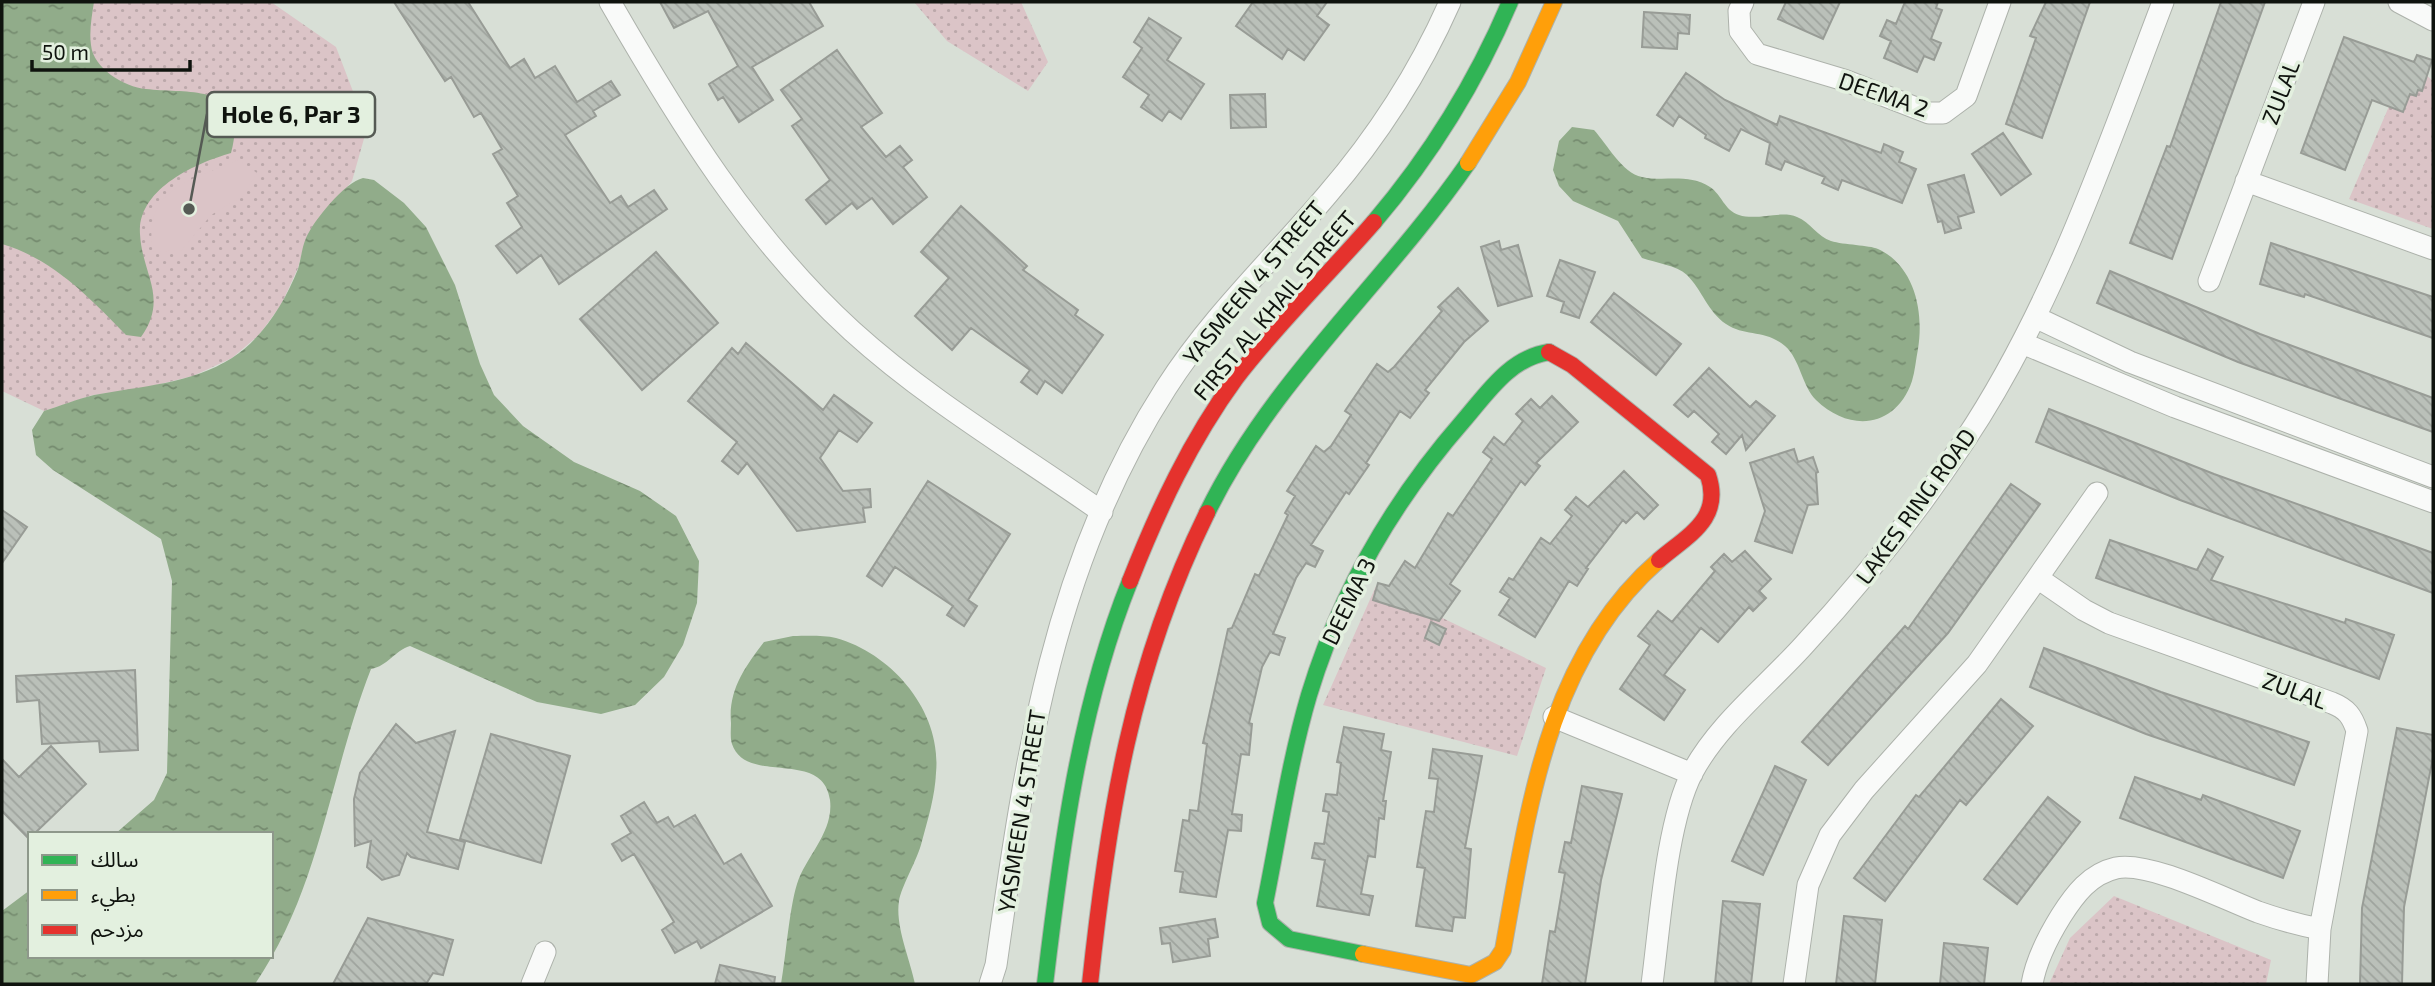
<svg xmlns="http://www.w3.org/2000/svg" width="2435" height="986" font-family="'Exo 2','Noto Sans Arabic',sans-serif">
<defs>
<pattern id="green-dots" width="8" height="8" patternUnits="userSpaceOnUse" patternTransform="scale(1.75)"><rect width="8" height="8" fill="#dbc4c7"/><path d="M2 2h.1M6 6h.1" fill="none" stroke="#bba8aa" stroke-width="1.8" stroke-linecap="round"/></pattern>
<pattern id="water-ripples" width="26" height="14" patternUnits="userSpaceOnUse" patternTransform="scale(1.75)"><rect width="26" height="14" fill="#91ac8a"/><path d="M2 4q2-2 4 0t4 0M15 11q2-2 4 0t4 0" fill="none" stroke="#758b6f"/></pattern>
<pattern id="building-back-hatch" width="6" height="6" patternUnits="userSpaceOnUse" patternTransform="scale(1.75)"><rect width="6" height="6" fill="#bac0b9"/><path d="M-1 5l2 2M0 0l6 6M5-1l2 2" fill="none" stroke="#9fa49e"/></pattern>
</defs>
<rect width="100%" height="100%" fill="#d8dfd6"/>
<path fill="url(#green-dots)" d="M2 2H271L336 47 367 128 352 181 306 238 298 268 281 305 259 335 232 358 193 376 140 389 93 395 44 411 2 391Z
M914 2H1021L1048 62 1028 91 947 41Z
M2409 60 2433 81V229L2349 199Z
M1376 586 1546 668 1517 756 1323 705Z
M2114 896 2271 960 2266 984H2049L2070 938Z"/>
<path fill="#dbc4c7" d="M238 160 257 173 243 196 211 215 182 250 153 252C142 188 191 181 238 160Z"/>
<path fill="url(#water-ripples)" d="M2 2H94C92 15 89 31 91 45 93 68 124 87 146 89 189 94 250 82 231 153 196 163 137 189 140 234 142 274 169 298 141 337L126 335C90 298 53 259 2 244Z
M1572 127 1594 130C1607 144 1622 173 1642 177 1664 182 1689 173 1710 187 1722 195 1724 210 1739 215 1757 221 1781 210 1797 217 1810 222 1818 237 1831 241 1844 245 1869 245 1878 249 1915 266 1924 312 1918 349 1916 359 1915 371 1912 381 1896 428 1850 433 1816 400 1802 386 1800 359 1785 346 1765 329 1745 337 1726 324 1708 312 1702 290 1687 275 1676 265 1656 263 1642 258L1618 221 1573 201 1559 186 1553 170 1559 141Z
M363 178 374 180 404 203 426 227 455 285 480 364 494 395 523 426 574 462 640 491 676 516 699 561 697 603 683 645 664 677 635 705 601 714 537 702 410 646C394 651 388 666 371 669 329 776 321 887 255 984H2V911L30 890V956H271V834H115L154 800 167 773 172 581 161 539 53 470 36 455 32 430 44 411C60 406 77 399 94 395 141 386 191 384 232 358 263 338 285 302 298 269 301 259 302 247 306 238 314 220 345 182 363 178Z
M793 636C806 636 823 635 836 638 893 654 942 712 936 773 935 796 928 819 922 841 918 859 901 887 899 901 895 926 910 959 915 984H781C786 956 789 910 797 884 806 856 834 832 830 800 823 748 746 786 732 744 730 739 731 729 731 723 728 690 745 667 764 642Z"/>
<path fill="url(#building-back-hatch)" stroke="#989c96" stroke-width="2" d="M394 2H468L510 68 524 59 535 78 555 66 577 102 611 81 620 95 593 111 596 116 565 135 610 203 621 196 628 207 654 190 667 209 559 284 541 255 517 273 496 246 522 227 507 203 518 196 493 154 502 149 481 113 474 117 451 77 445 81Z
M660 2H809L823 26 752 67 773 100 739 122 723 97 718 100 709 84 738 66 708 11 674 28Z
M1253 2H1327L1317 16 1329 25 1304 60 1288 49 1282 59 1236 26Z
M1786 2H1840L1823 39 1778 19Z
M1905 2H1938L1936 8 1942 10 1931 39 1941 43 1934 60 1924 56 1917 72 1884 58 1891 41 1880 36 1887 20 1896 24Z
M2046 2H2090L2042 138 2006 124 2036 38 2030 36Z
M2221 2H2265L2172 259 2130 243 2167 146 2170 147Z
M1644 12 1690 15 1689 34 1678 33 1677 49 1642 47Z
M1149 18 1181 38 1167 60 1204 84 1181 119 1169 111 1162 121 1141 107 1149 95 1123 77 1142 48 1134 42Z
M2344 37 2414 62 2417 55 2432 60 2422 91 2418 90 2416 96 2410 94 2403 112 2372 100 2345 170 2301 153Z
M837 50 882 113 861 127 886 157 900 146 912 160 903 167 927 197 893 224 872 198 857 209 852 203 826 224 806 200 830 180 792 126 802 119 781 90Z
M1686 73 1725 100 1777 125 1780 116 1881 153 1884 144 1903 152 1899 162 1916 169 1902 203 1842 180 1838 190 1822 183 1825 177 1785 161 1781 170 1766 164 1770 143 1741 129 1729 151 1705 138 1706 135 1679 116 1673 126 1657 115Z
M1265 94 1266 127 1231 128 1230 95Z
M2003 133 2031 174 2001 195 1972 154Z
M1964 175 1974 212 1958 217 1961 228 1945 233 1942 221 1938 222 1928 185Z
M961 206 1027 266 1023 270 1078 310 1075 315 1103 335 1062 393 1045 381 1037 394 1021 382 1030 370 971 328 952 350 915 316 949 278 921 252Z
M1499 241 1501 250 1518 245 1532 296 1498 306 1481 247Z
M2271 243 2433 297V338L2305 294 2304 297 2260 284Z
M656 252 718 323 642 390 580 319Z
M1560 260 1595 272 1579 318 1561 312 1564 302 1547 296Z
M2110 271 2260 334 2433 398V432L2238 362 2097 303Z
M1458 288 1488 321 1464 342 1425 390 1429 393 1410 418 1400 411 1366 463 1369 465 1349 494 1346 492 1311 545 1323 551 1315 567 1306 563 1296 578 1273 634 1285 638 1279 655 1270 652 1262 667 1249 723 1252 724 1249 755 1241 754 1232 814 1242 815 1241 831 1228 830 1216 897 1180 892 1183 872 1175 871 1183 820 1189 821 1190 810 1198 811 1207 744 1203 743 1228 629 1232 628 1255 574 1259 576 1288 515 1285 513 1295 496 1287 491 1316 446 1324 452 1331 446 1351 415 1345 411 1377 364 1388 372 1394 367 1442 311 1438 307Z
M1614 293 1681 344 1656 375 1591 322Z
M746 343 823 410 834 395 872 423 857 442 839 430 820 458 843 491 870 489 871 507 863 508 865 522 797 531 747 463 738 474 722 461 737 442 688 401 732 348 738 354Z
M1709 368 1750 407 1756 401 1775 416 1746 450 1742 435 1726 454 1712 442 1719 434 1694 411 1688 417 1674 405Z
M1552 396 1578 422 1536 463 1540 466 1525 485 1521 481 1450 584 1460 591 1439 621 1373 600 1378 583 1389 586 1405 561 1415 568 1448 513 1453 516 1492 459 1483 452 1494 437 1504 445 1523 421 1516 414 1531 399 1540 408Z
M2049 409 2214 474 2433 553V593L2180 500 2036 442Z
M1794 449 1798 462 1813 457 1818 472 1816 473 1818 504 1808 505 1792 553 1755 541 1765 511 1750 463Z
M1624 471 1658 505 1644 519 1637 512 1626 523 1623 520 1586 568 1588 569 1577 586 1569 581 1535 637 1499 615 1510 598 1500 592 1509 578 1513 580 1541 538 1550 544 1572 516 1565 510 1576 497 1588 507Z
M928 481 1010 534 968 600 977 606 964 626 947 615 953 606 895 567 882 586 867 576Z
M2011 484 2040 504 1948 633 1828 765 1802 742 1905 626 1908 629Z
M2 510 27 527 2 563Z
M2110 540 2197 570 2208 549 2223 557 2211 580 2345 623 2346 619 2394 635 2379 679 2096 578Z
M1745 551 1771 579 1759 591 1766 598 1753 611 1749 607 1718 642 1701 628 1664 675 1685 690 1664 720 1620 689 1650 645 1638 636 1658 611 1672 622 1715 571 1711 567 1724 554 1732 562Z
M1431 622 1446 629 1439 645 1425 638Z
M2044 648 2161 692 2309 742 2294 785 2146 734 2030 687Z
M135 670 138 750 100 752 99 741 42 744 39 700 17 702 16 676Z
M2001 699 2033 726 1966 805 1960 800 1885 901 1854 878 1916 795 1919 797Z
M396 724 416 743 455 731 427 832 465 842 458 869 411 857 407 853 399 875 382 880 367 867 371 841 355 846 354 799 360 773Z
M1344 727 1384 734 1381 750 1391 752 1383 801H1386L1384 819 1379 818 1375 857 1368 856 1361 894 1373 896 1369 915 1317 906 1325 860 1312 858 1315 843 1324 844 1329 812 1323 811 1326 794 1337 795 1341 763 1337 762Z
M2397 728 2433 735V757L2404 907 2402 984H2360L2362 908Z
M491 734 570 756 541 863 460 839Z
M51 746 86 784 34 834H30L29 839 2 811V759L19 777Z
M1433 749 1482 756 1465 848 1471 849 1465 918 1454 917 1452 931 1416 926 1425 868 1417 867 1426 811 1434 812 1438 779 1429 778Z
M1775 766 1806 780 1763 875 1732 861Z
M2135 777 2201 800 2203 795 2300 831 2283 878 2120 818Z
M1582 786 1622 794 1601 880 1585 984H1542L1550 931 1555 932 1565 873 1559 872 1565 842 1571 843Z
M2048 797 2080 822 2017 904 1984 879Z
M644 802 657 823 668 817 674 827 695 815 724 864 741 854 772 906 701 948 697 941 675 953 662 930 674 922 634 854 622 861 612 844 631 833 621 816Z
M1723 901 1760 904 1751 984H1715Z
M1844 916 1882 920 1875 984H1836Z
M368 918 453 940 443 975 433 973 426 984H333Z
M1215 919 1218 937 1208 939 1210 956 1173 962 1170 943 1162 944 1160 928Z
M1944 943 1988 948 1984 984H1940Z
M720 965 775 977 774 984H715Z"/>
<g fill="none" stroke-linecap="round" stroke-linejoin="round">
<g stroke="#adb2ab" stroke-width="23">
<path id="street" d="M610 2C678 120 750 238 852 331 928 400 1018 453 1102 512
M1743 2 1739 11 1740 31 1757 54 1844 80 1929 113H1943L1966 96 2000 2
M2399 2 2433 20
M2246 181 2433 249
M2209 281 2314 2
M2035 317 2130 362 2433 477
M2022 343 2175 407 2433 502
M2039 579 2084 610 2109 623 2332 703C2347 709 2352 716 2357 731L2320 929 2317 984
M1554 717 1692 774
M532 984 545 952
M990 984 996 965C1025 761 1052 565 1166 388 1212 316 1273 259 1327 195 1377 137 1419 72 1450 2
M1652 984C1660 925 1666 824 1692 773 1718 724 1767 686 1804 645 1863 581 1917 513 1965 440 2054 306 2106 151 2163 2
M1794 984 1808 885 1830 835 1864 790 1977 664 2097 493
M2032 984C2036 960 2048 937 2061 916 2075 894 2090 874 2116 868 2150 861 2224 899 2258 912 2278 919 2299 925 2320 929"/>
</g>
<g stroke="#adb2ab" stroke-width="18">
<path id="fast" d="M1374 222C1430 156 1476 82 1510 2
M1207 513C1271 381 1385 283 1468 163
M1363 954 1289 939 1270 923 1265 903C1279 834 1289 763 1309 695 1340 593 1394 500 1464 420 1488 392 1510 358 1549 352
M1045 984C1061 849 1079 708 1130 581"/>
</g>
<g stroke="#adb2ab" stroke-width="18">
<path id="slow" d="M1468 163 1518 82 1554 2
M1363 954 1471 975 1495 962 1503 950C1528 812 1546 658 1659 560"/>
</g>
<g stroke="#adb2ab" stroke-width="18">
<path id="jam" d="M1549 352 1572 365 1708 475C1723 519 1688 535 1659 560
M1130 581C1158 510 1190 441 1236 378 1278 323 1329 274 1374 222
M1090 984C1108 815 1131 668 1207 513"/>
</g>
<use href="#street" stroke="#f9faf9" stroke-width="21"/>
<use href="#fast" stroke="#30b455" stroke-width="16"/>
<use href="#slow" stroke="#ff9f0a" stroke-width="16"/>
<use href="#jam" stroke="#e5322d" stroke-width="16"/>
</g>
<g text-anchor="middle" dominant-baseline="central" stroke-width="7" stroke-linejoin="round" paint-order="stroke">
<g font-size="23" fill="#0f130e" stroke="#e3f0df">
<text transform="translate(2280 92) rotate(-69)">ZULAL</text>
<text transform="translate(1884 94) rotate(19)">DEEMA 2</text>
<text transform="translate(1253 282) rotate(-50)">YASMEEN 4 STREET</text>
<text transform="translate(1274 305) rotate(-50)">FIRST AL KHAIL STREET</text>
<text transform="translate(1915 506) rotate(-54)">LAKES RING ROAD</text>
<text transform="translate(1348 601) rotate(-64)">DEEMA 3</text>
<text transform="translate(2295 690) rotate(20)">ZULAL</text>
<text transform="translate(1021 811) rotate(-81)">YASMEEN 4 STREET</text>
</g>
</g>
<path fill="none" stroke="#555a54" stroke-width="2.5" d="M189 209L207 114"/>
<circle fill="#555a54" stroke="#e3f0df" stroke-width="2.5" cx="189" cy="209" r="7"/>
<rect fill="#e3f0df" stroke="#555a54" stroke-width="2.5" x="207" y="92" width="168" height="45" rx="7"/>
<g font-size="24" text-anchor="middle" font-weight="bold" fill="#0f130e">
<text x="291" y="123">Hole 6, Par 3</text>
</g>
<rect width="2435" height="986" fill="none" stroke="#0f130e" stroke-width="7"/>
<rect x="28" y="832" width="245" height="126" fill="#e3f0df" stroke="#8e988b" stroke-width="2"/>
<rect x="42" y="855" width="35" height="10" fill="#30b455" stroke="#8e988b" stroke-width="2"/>
<text x="91" y="867" font-size="21" fill="#0f130e">سالك</text>
<rect x="42" y="890" width="35" height="10" fill="#ff9f0a" stroke="#8e988b" stroke-width="2"/>
<text x="91" y="902" font-size="21" fill="#0f130e">بطيء</text>
<rect x="42" y="925" width="35" height="10" fill="#e5322d" stroke="#8e988b" stroke-width="2"/>
<text x="91" y="937" font-size="21" fill="#0f130e">مزدحم</text>
<path d="M32 60v10h158v-10" fill="none" stroke="#0f130e" stroke-width="3.5"/>
<text x="42" y="60" font-size="21" fill="#0f130e" stroke="#e3f0df" stroke-width="5" paint-order="stroke">50 m</text>
</svg>
